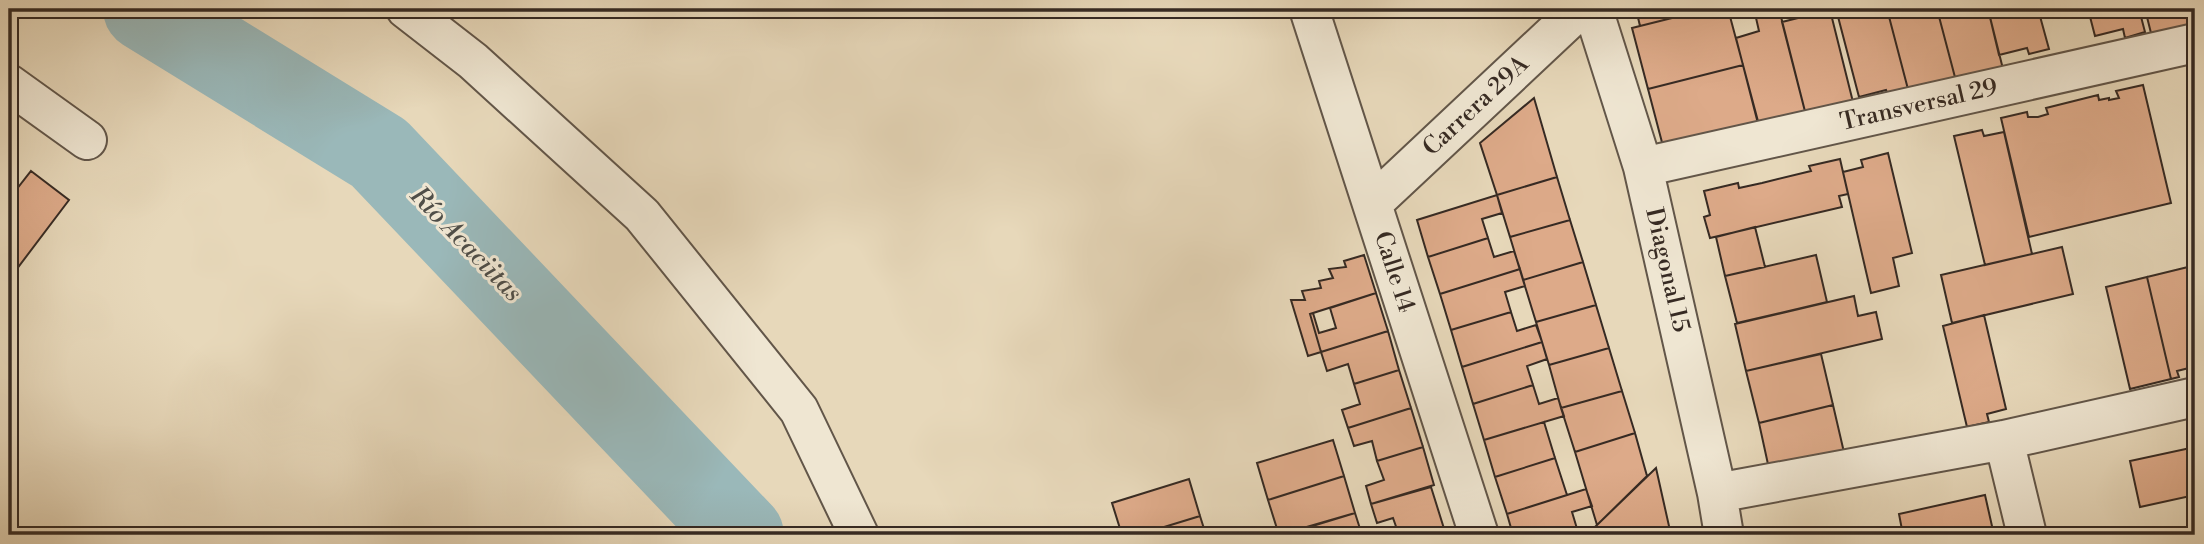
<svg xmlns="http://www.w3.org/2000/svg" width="2204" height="544" font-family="'Libre Bodoni',serif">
<rect width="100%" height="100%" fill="#e7d8ba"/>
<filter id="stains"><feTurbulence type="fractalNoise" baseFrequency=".00286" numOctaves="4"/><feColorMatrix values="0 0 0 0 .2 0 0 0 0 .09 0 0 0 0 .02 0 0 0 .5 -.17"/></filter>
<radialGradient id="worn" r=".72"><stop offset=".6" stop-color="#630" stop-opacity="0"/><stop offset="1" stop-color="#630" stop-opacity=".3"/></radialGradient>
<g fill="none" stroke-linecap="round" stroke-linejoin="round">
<path stroke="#9ab8b9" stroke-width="84" d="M145 9 379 153 742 535"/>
</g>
<path fill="#ddaa89" stroke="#362a23" stroke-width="2" d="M1636 9H1708L1640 26Z
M1708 9H1728L1743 65 1648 89 1632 28Z
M1754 9H1779L1809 127 1762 139 1736 38 1759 31Z
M1836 9H1887L1909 93 1889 98 1886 90 1859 97Z
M1887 9H1937L1956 81 1909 93Z
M1937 9H1988L2003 69 1956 81Z
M1988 9H2038L2049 49 2029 54 2027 48 1999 55Z
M2088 9H2139L2145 32 2125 38 2123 29 2095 36Z
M2145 9H2195V30L2153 41Z
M1830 10 1856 114 1809 127 1782 22Z
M1743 65 1759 125 1664 150 1648 89Z
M2143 85 2171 203 2029 237 2001 118 2027 112 2028 117H2038L2048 114 2046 108 2098 95 2099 100 2109 98V100L2119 98 2116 91Z
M1534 98 1557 177 1497 195 1480 143Z
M1982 130 1984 136 2004 132 2032 254 1985 265 1954 136Z
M1888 153 1912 253 1893 258 1899 286 1871 293 1843 172 1863 167 1861 160Z
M1840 159 1848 194 1839 196 1842 207 1710 238 1704 217 1710 215 1704 191 1738 183 1739 188 1762 183 1811 171 1809 166Z
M31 171 69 200 10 278 9 199Z
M1557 177 1570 220 1510 237 1497 195Z
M1497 195 1502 213 1482 219 1488 238 1428 257 1417 220Z
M1570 220 1583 262 1523 280 1510 237Z
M1755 227 1765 267 1725 276 1716 237Z
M1488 238 1494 257 1514 251 1520 269 1440 294 1428 257Z
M2062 247 2073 294 1952 323 1941 275Z
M1364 255 1376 293 1310 314 1321 352 1308 356 1291 300H1305L1302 291 1321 288 1319 281 1333 278 1329 269 1346 267 1344 261Z
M1816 255 1827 302 1737 323 1725 276Z
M1583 262 1596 305 1536 322 1523 280Z
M2188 267 2195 299V373L2193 367 2177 371 2179 377 2171 379 2147 277Z
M1520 269 1525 286 1505 292 1511 312 1451 330 1440 294Z
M2147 277 2171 379 2130 389 2106 287Z
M1376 293 1388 331 1321 352 1310 314 1313 313 1319 333 1336 328 1330 308Z
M1854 296 1858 316 1876 312 1882 339 1746 371 1735 324Z
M1596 305 1609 348 1549 365 1536 322Z
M1511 312 1517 331 1536 325 1542 342 1462 367 1451 330Z
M1984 315 2006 409 1987 414 1989 422 1967 427 1943 326Z
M1388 331 1399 370 1354 384 1348 364 1327 371 1321 352Z
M1542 342 1547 359 1527 366 1533 385 1473 404 1462 367Z
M1609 348 1622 391 1561 408 1549 365Z
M1821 354 1833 405 1759 423 1746 371Z
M1399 370 1411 408 1348 428 1342 410 1360 404 1354 384Z
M1533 385 1539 404 1558 398 1564 416 1484 440 1473 404Z
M1622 391 1635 433 1575 452 1561 408Z
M1833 405 1846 461 1771 478 1759 423Z
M1411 408 1423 447 1377 461 1372 441 1354 446 1348 428Z
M1544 422 1555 458 1495 477 1484 440Z
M1635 433 1647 476 1597 525 1575 452Z
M1333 440 1344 476 1268 500 1257 463Z
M1423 447 1434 485 1371 504 1366 486 1384 480 1377 461Z
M2195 447V495L2140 507 2130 461Z
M1555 458 1567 495 1507 514 1495 477Z
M1656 468 1671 535H1587L1597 525Z
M1344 476 1355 513 1279 535 1268 500Z
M1189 479 1200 516 1138 535H1122L1112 503Z
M1431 487 1446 535H1399L1393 518 1377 523 1371 504Z
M1586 489 1592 506 1572 512 1578 532 1567 535H1513L1507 514Z
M1985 495 1994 535H1903L1899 514Z
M1355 513 1362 535H1283Z
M1200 516 1206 535H1138Z"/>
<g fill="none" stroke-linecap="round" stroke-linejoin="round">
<g stroke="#625649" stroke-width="42">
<path id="street" d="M406 9 473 61 642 215 799 410 859 535
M1309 9 1479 535
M1593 9 1643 167 1717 493 1724 535
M9 84 87 140
M1643 167 2195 43
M1372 204 1580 9
M2004 440 2027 535
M1717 493 2004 440 2195 397"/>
</g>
<use href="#street" stroke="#efe6d2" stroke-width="38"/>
</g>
<g text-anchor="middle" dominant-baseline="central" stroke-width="6" stroke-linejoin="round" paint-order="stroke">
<g font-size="24" fill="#362a23" stroke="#efe6d2">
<text transform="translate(1919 105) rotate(-13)">Transversal 29</text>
<text transform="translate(1476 106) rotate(-43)">Carrera 29A</text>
<text transform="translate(1667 270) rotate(77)">Diagonal 15</text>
<text transform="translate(1394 272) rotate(72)">Calle 14</text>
</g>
<g font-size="26" font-style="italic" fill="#4f4e48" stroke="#efe6d2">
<text transform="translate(466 244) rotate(46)">Río Acaciitas</text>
</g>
</g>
<rect width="2204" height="544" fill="none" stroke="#e7d8ba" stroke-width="35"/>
<rect x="10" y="10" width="2183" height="523" fill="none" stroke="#362a23" stroke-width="3.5"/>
<rect x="18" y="18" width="2169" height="509" fill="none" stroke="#362a23" stroke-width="2"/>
<rect width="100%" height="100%" filter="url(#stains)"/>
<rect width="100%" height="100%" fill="url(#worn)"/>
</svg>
